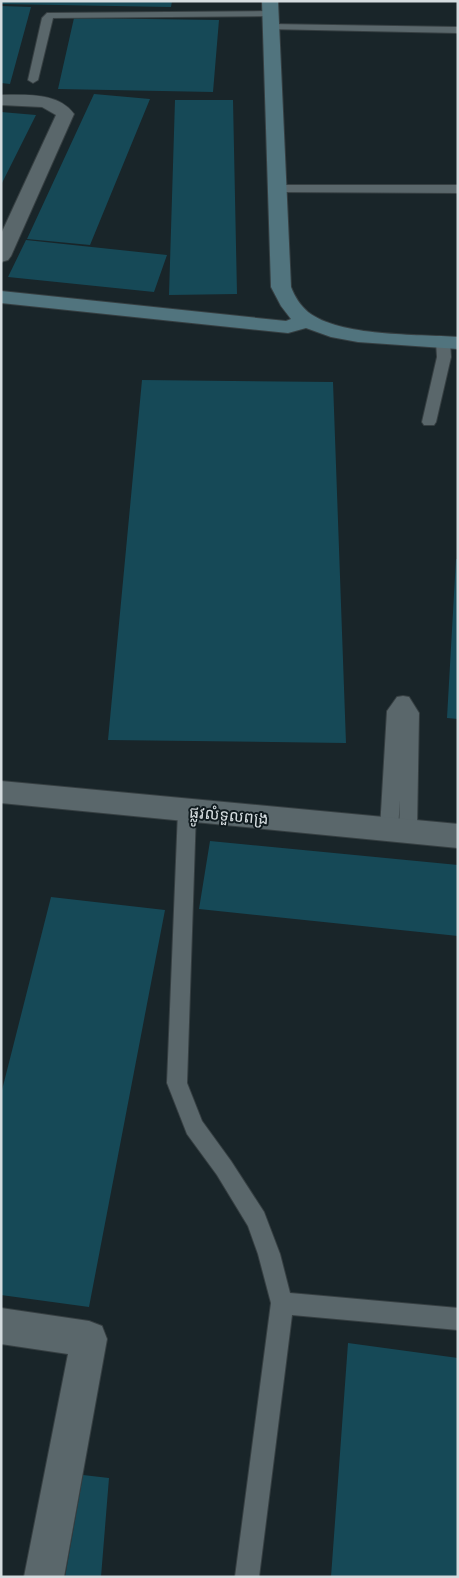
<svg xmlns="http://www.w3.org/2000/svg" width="459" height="1578" font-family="Manrope,'Noto Sans Khmer',sans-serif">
<rect width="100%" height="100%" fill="#192529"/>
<path fill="#164957" d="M1 1H172L171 7 1 4Z
M1 6 31 7 10 84 1 83Z
M74 18 219 20 213 92 58 89Z
M94 94 150 99 90 245 27 239Z
M175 100H233L237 294 169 295Z
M1 112 36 115 1 185Z
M26 240 167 255 154 292 8 277Z
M142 380 333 382 346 743 108 740Z
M456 559H458V719L447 718Z
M210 841 458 865V936L199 909Z
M51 897 165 910 89 1307 1 1295V1094Z
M348 1343 458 1358V1577H331Z
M83 1475 109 1478 101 1577H65Z"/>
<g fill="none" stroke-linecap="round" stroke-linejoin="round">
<g stroke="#363f42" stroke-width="2">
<path id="lane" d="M271 11 275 12V16L53 18 38 80 33 83 28 80 42 18 47 13Z
M271 24 458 27V33L267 29 266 27Z
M277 185H458V193L273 192 271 189Z
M443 338 450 342 451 357 436 422 434 425H424L422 422 437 357 436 342Z
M403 696 409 697 419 713 417 830 414 835 408 837 402 835 399 830 400 800 398 829 395 834 389 836 383 834 380 829 387 711 397 697Z
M187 804 193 806 196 811 187 1083 202 1121 231 1161 264 1212 280 1254 290 1293 458 1308V1330L292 1315 259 1577H235L271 1303 258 1254 248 1226 217 1175 187 1134 167 1083 178 811 181 806Z"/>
</g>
<g stroke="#363f42" stroke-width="2">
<path id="street" d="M1 95C25 95 58 92 74 114L11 256 8 260 1 262V234L56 115 42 107 1 105Z
M1 781 458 824V848L1 803Z
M1 1308 89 1321 102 1326 107 1339 64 1577H24L68 1354 1 1344Z"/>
</g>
<g stroke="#363f42" stroke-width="2">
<path id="secondary" d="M262 1H278L291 287C295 297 300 305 308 312 340 337 417 334 458 337V349L358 342 331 337 306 328 288 333 1 303V291L286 321 291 319 281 306 271 287Z"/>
</g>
<use href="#lane" fill="#5a676b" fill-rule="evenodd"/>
<use href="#street" fill="#5a676b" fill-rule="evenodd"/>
<use href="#secondary" fill="#51747e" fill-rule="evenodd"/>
</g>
<g text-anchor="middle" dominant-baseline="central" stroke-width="4" stroke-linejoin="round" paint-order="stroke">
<g font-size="16" fill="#d5dcdf" stroke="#101b1f">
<text transform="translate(229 815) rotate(5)">ផ្លូវលំទួលពង្រ</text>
</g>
</g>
<rect width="459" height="1578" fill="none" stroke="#d5dcdf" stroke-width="5"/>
</svg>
